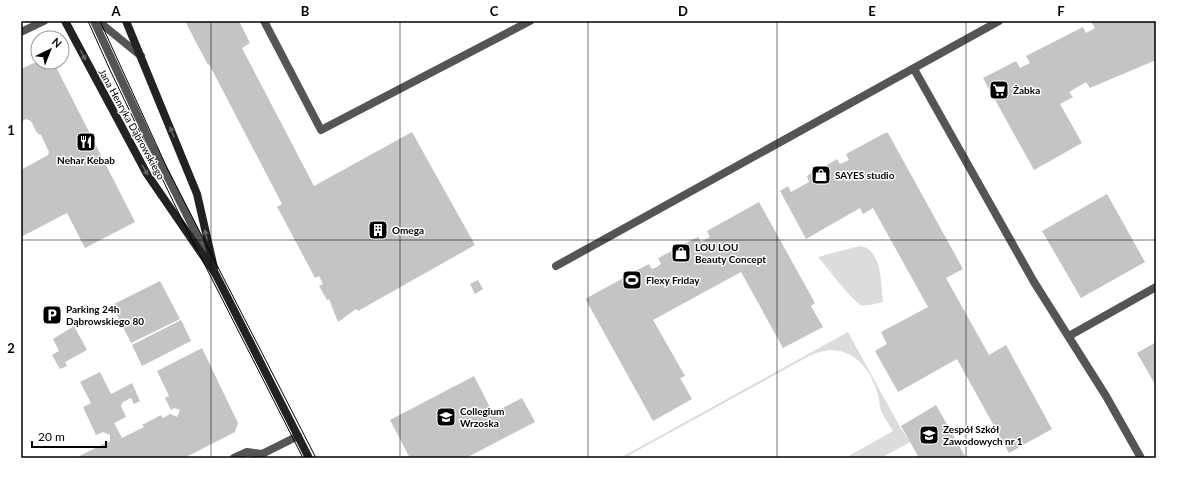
<svg xmlns="http://www.w3.org/2000/svg" width="1177" height="479" font-family="Lato,sans-serif">
<rect width="100%" height="100%" fill="#fff"/>
<path fill="#dcdcdc" d="M859 246C882 247 881 284 883 302 877 303 867 307 861 305 854 303 825 265 818 257Z
M848 332 900 427 910 442 881 458H845L893 431C889 424 882 415 880 407 879 403 880 399 878 395 869 362 845 340 811 355L624 458H620Z"/>
<path fill="#c4c4c4" d="M185 21H239L250 43 242 48 314 186 412 132 475 245 358 311 356 309 338 322 329 299 327 300 319 286 323 284 319 276 315 278 281 214 277 207 282 204 209 64 208 65Z
M1094 21H1156V60L1090 88 1086 82 1069 92 1073 97 1060 104 1082 143 1034 170 983 78 1016 61 1020 68 1030 63 1026 56 1083 27 1086 33 1095 28 1091 22Z
M38 61V62H45L55 65 135 222 85 248 67 213 21 237V170L48 155 49 152 41 135 37 133 31 121 26 119 21 122V69Z
M885 133H888L963 269 946 278 989 355 1006 345 1052 429 1009 453 957 359 898 392 875 351 887 344 881 332 928 307 873 208 863 214 860 208 806 239 780 191 788 186 791 192 809 182 807 176 813 172 816 178 825 173 822 168 837 159 840 164 849 160 846 154Z
M1107 194 1145 262 1081 298 1042 231Z
M759 202 815 303 811 306 823 327 783 348 741 272 653 320 685 376 680 378 692 399 653 421 586 300 587 298 625 277 628 282 637 277 634 272 649 264 652 269 657 267 661 264 658 258 674 250 677 256 685 251 682 245 698 237 701 242 710 237 707 231Z
M478 280 483 289 475 294 470 284Z
M160 281 180 319 131 343 112 305Z
M181 320 191 341 142 366 132 345Z
M74 326 87 350 65 362 67 366 60 369 52 355 59 351 53 339Z
M1156 342V386L1137 353Z
M202 348 238 423 235 432 184 458H75L110 441V435L103 432 96 435 83 407 91 403 80 382 100 372 111 394 132 383 140 401 134 404 131 398 123 402 121 406 126 417 114 423 122 438 144 427 142 425 161 415 163 418 170 414 177 417 180 410 174 408 171 410 165 398 169 396 157 371Z
M474 376 493 413 522 398 535 422 466 458H410L390 420Z
M936 405 966 458H914L918 456 901 426Z"/>
<g fill="none" stroke-linecap="round" stroke-linejoin="round">
<path stroke="#555" stroke-width="8" d="M94 21 151 144 209 259
M264 21 321 130 530 21
M556 266 999 21
M1069 336 1156 287"/>
<path stroke="#555" stroke-width="8" d="M98 21 141 56
M21 32 44 21
M914 69 1034 282 1106 396 1141 458
M234 458 247 452 262 454 298 436"/>
<path stroke="#222" stroke-width="8" d="M65 21 147 174 215 273 309 458
M126 21 197 194 214 268"/>
<path stroke="#000" stroke-width="1" d="M88 21 110 70 185 226 303 458
M100 21 167 168 316 458"/>
</g>
<defs><path id="oneway-solid" d="M-6-.8H1V-3.2L6.5 0L1 3.2V.8H-6Z"/></defs>
<g fill="#646464">
<use href="#oneway-solid" transform="translate(83 55) rotate(62)"/>
<use href="#oneway-solid" transform="translate(172 132) rotate(-112)"/>
<use href="#oneway-solid" transform="translate(145 170) rotate(60)"/>
<use href="#oneway-solid" transform="translate(206 235) rotate(-103)"/>
</g>
<path fill="none" stroke="#000" stroke-width="1" stroke-opacity="0.55" d="M211 21V458M400 21V458M588 21V458M777 21V458M966 21V458M21 240H1156"/>
<defs>
<g id="supermarket-square" transform="scale(1)"><rect x="-9" y="-9" width="18" height="18" rx="4" fill="#000" stroke="#fff"/><path d="M-6-5.5h2.5l.6 2H6L4.5 2H-2.5L-4.4-4H-6ZM-1.5 3.2a1.3 1.3 0 1 0 .1 0ZM3 3.2a1.3 1.3 0 1 0 .1 0Z" fill="#fff"/></g>
<g id="restaurant-square" transform="scale(1)"><rect x="-9" y="-9" width="18" height="18" rx="4" fill="#000" stroke="#fff"/><path d="M-5-6h1v4h1v-4h1v4h1v-4h1v5L-1.5 .5V6h-2V.5L-5-1ZM5-6V6H3V1.5H1.5Q1.5-4 5-6Z" fill="#fff"/></g>
<g id="shop-square" transform="scale(1)"><rect x="-9" y="-9" width="18" height="18" rx="4" fill="#000" stroke="#fff"/><path d="M-5-2.5h2.3a2.7 3.5 0 0 1 5.4 0H5L5.5 6h-11ZM-1.5-2.5h3a1.5 2.3 0 0 0-3 0Z" fill="#fff"/></g>
<g id="building-square" transform="scale(1)"><rect x="-9" y="-9" width="18" height="18" rx="4" fill="#000" stroke="#fff"/><path d="M-4-6H4V6H1V3H-1V6H-4ZM-2.5-4.3h1.7v1.8h-1.7ZM.8-4.3h1.7v1.8H.8ZM-2.5-1h1.7V.8h-1.7ZM.8-1h1.7V.8H.8Z" fill="#fff"/></g>
<g id="stadium-square" transform="scale(1)"><rect x="-9" y="-9" width="18" height="18" rx="4" fill="#000" stroke="#fff"/><path d="M0-5a6.5 5 0 1 0 0 10a6.5 5 0 1 0 0-10ZM-3.5-1.8h7v3.6h-7Z" fill="#fff"/></g>
<g id="parking-square" transform="scale(1)"><rect x="-9" y="-9" width="18" height="18" rx="4" fill="#000" stroke="#fff"/><path d="M-3.5-5.5H1a3.5 3.5 0 0 1 0 7H-1V5.5H-3.5ZM-1-3.4V-.6H.8a1.4 1.4 0 0 0 0-2.8Z" fill="#fff"/></g>
<g id="university-square" transform="scale(1)"><rect x="-9" y="-9" width="18" height="18" rx="4" fill="#000" stroke="#fff"/><path d="M0-5L7-2L0 1L-7-2ZM-4 1L0 2.5L4 1V4Q0 6-4 4Z" fill="#fff"/></g>
<g id="school-square" transform="scale(1)"><rect x="-9" y="-9" width="18" height="18" rx="4" fill="#000" stroke="#fff"/><path d="M0-5L7-2L0 1L-7-2ZM-4 1L0 2.5L4 1V4Q0 6-4 4Z" fill="#fff"/></g>
</defs>
<g fill-rule="evenodd">
<use href="#supermarket-square" x="999" y="90"/>
<use href="#restaurant-square" x="86" y="142"/>
<use href="#shop-square" x="821" y="175"/>
<use href="#building-square" x="378" y="230"/>
<use href="#shop-square" x="681" y="253"/>
<use href="#stadium-square" x="632" y="280"/>
<use href="#parking-square" x="52" y="315"/>
<use href="#university-square" x="446" y="417"/>
<use href="#school-square" x="929" y="435"/>
</g>
<g text-anchor="middle" dominant-baseline="central" stroke-width="3" stroke-linejoin="round" paint-order="stroke">
<g font-size="10" font-weight="bold" fill="#000" stroke="#fff" text-anchor="start">
<text x="1013" y="90">Żabka</text>
<text x="86" y="160" text-anchor="middle">Nehar Kebab</text>
<text x="835" y="175">SAYES studio</text>
<text x="392" y="230">Omega</text>
<text x="695" y="247">LOU LOU<tspan x="695" dy="12">Beauty Concept</tspan></text>
<text x="646" y="280">Flexy Friday</text>
<text x="66" y="309">Parking 24h<tspan x="66" dy="12">Dąbrowskiego 80</tspan></text>
<text x="460" y="411">Collegium<tspan x="460" dy="12">Wrzoska</tspan></text>
<text x="943" y="429">Zespół Szkół<tspan x="943" dy="12">Zawodowych nr 1</tspan></text>
</g>
<g font-size="10" fill="#000" stroke="#fff">
<text transform="translate(132 124) rotate(61)">Jana Henryka Dąbrowskiego</text>
</g>
</g>
<rect width="1177" height="479" fill="none" stroke="#ffffff" stroke-width="44"/>
<g transform="translate(50 50) rotate(43)"><circle r="19" fill="#ffffff" stroke="#999999"/>
<path d="M0-3L7 15L0 10L-7 15Z" fill="#000000"/>
<text y="-6" font-size="11" font-weight="bold" text-anchor="middle" fill="#000000">N</text>
</g>
<path d="M32 441v6h74v-6" fill="none" stroke="#000000" stroke-width="2"/>
<text x="38" y="441" font-size="12" fill="#000000" stroke="#ffffff" stroke-width="3" paint-order="stroke">20 m</text>
<rect x="22" y="22" width="1133" height="435" fill="none" stroke="#000" stroke-width="1.5"/>
<g font-size="13" text-anchor="middle" font-weight="bold" fill="#000">
<text x="116" y="16">A</text>
<text x="305" y="16">B</text>
<text x="494" y="16">C</text>
<text x="683" y="16">D</text>
<text x="872" y="16">E</text>
<text x="1061" y="16">F</text>
<text x="11" y="135">1</text>
<text x="11" y="353">2</text>
</g>
</svg>
